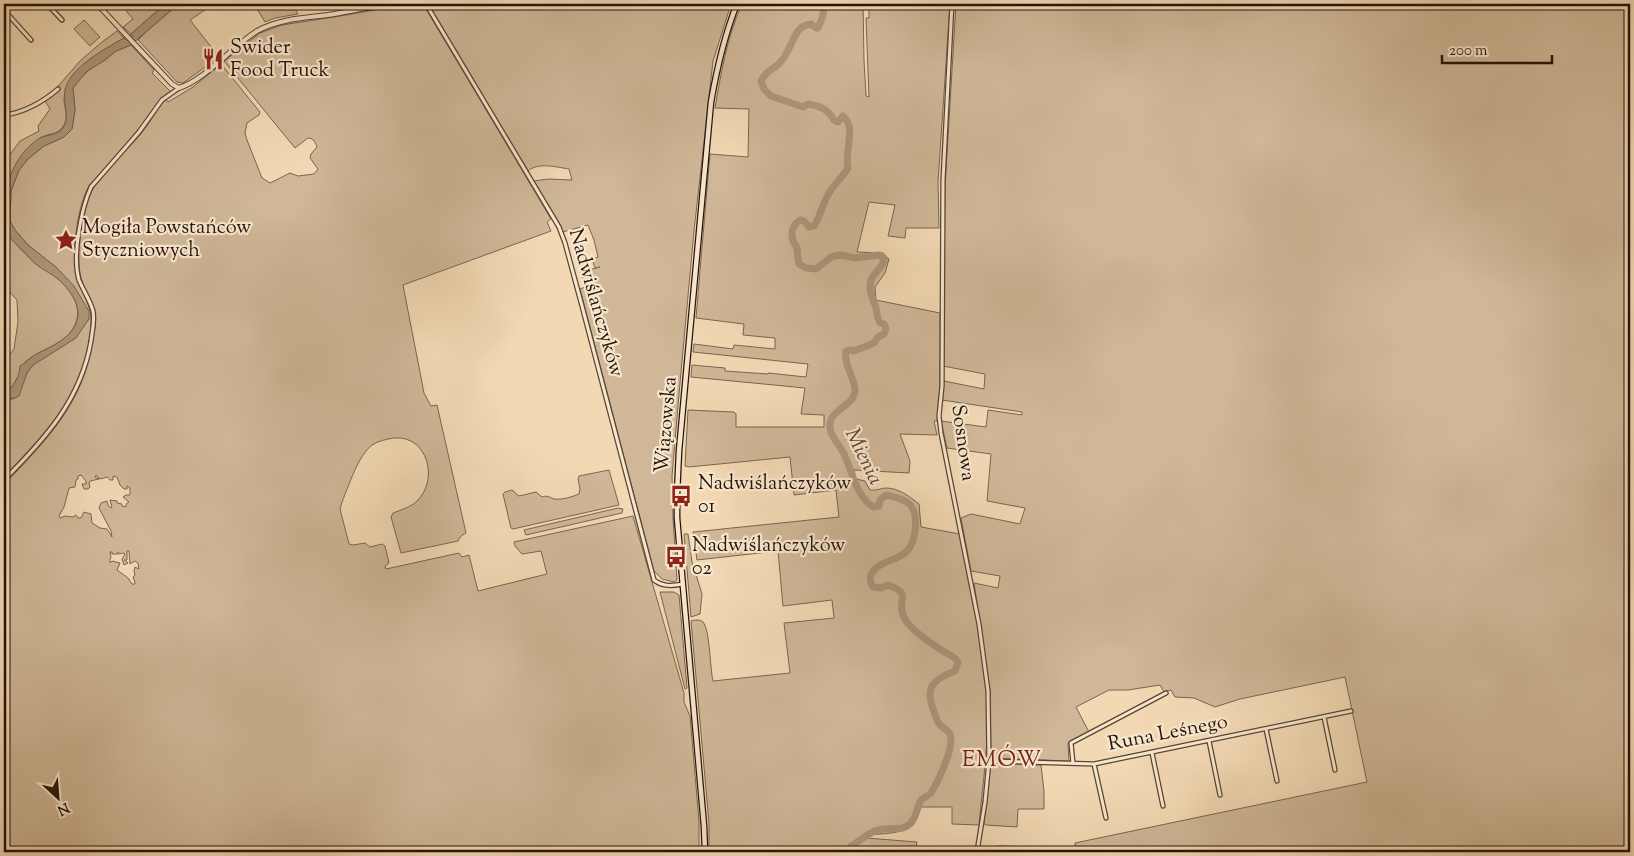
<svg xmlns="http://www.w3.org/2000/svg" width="1634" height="856" font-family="'Sorts Mill Goudy',serif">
<rect width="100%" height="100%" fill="#f2d9b4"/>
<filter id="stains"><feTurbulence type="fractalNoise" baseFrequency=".004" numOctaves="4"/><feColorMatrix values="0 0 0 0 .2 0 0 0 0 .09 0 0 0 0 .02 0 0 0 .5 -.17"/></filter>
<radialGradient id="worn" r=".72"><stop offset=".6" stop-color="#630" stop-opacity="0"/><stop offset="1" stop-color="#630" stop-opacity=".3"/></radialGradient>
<path fill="#cfb797" stroke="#7a6550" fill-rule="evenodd" d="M122 4H165L131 34 123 27 133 19 121 5Z
M178 4H214L190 20 219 57 183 83 177 82 138 40C150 27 165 17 178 4Z
M254 4H292L298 14 275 18 265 22Z
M409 4H423L551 219 547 222 551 231 403 285 424 393 431 406 437 405 466 533 461 536 458 541 401 553 391 517 393 513C401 510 411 507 417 501 439 480 428 435 394 438 387 439 378 441 372 445 358 456 349 485 342 502L340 509 349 544 353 545 365 543 370 547 382 544 385 546 389 563 385 566 386 569 459 553 462 557 469 555 478 591 547 574 541 551 522 554 515 546 514 542 633 516 684 693V702L690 716 699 821V852H4V485C45 441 83 405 92 343 94 333 97 323 95 313 92 301 84 290 81 278 76 258 80 226 85 206 94 178 121 157 140 135 149 124 156 112 164 100L165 99 168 102 193 87 221 64 260 112 259 115 247 123 245 133 247 140 262 178 270 183 290 173 298 176 314 174 318 169 310 158 311 154 317 147C316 143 313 138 308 138L295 148 224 61 260 33 282 25 340 16ZM81 475 86 481V484H82L84 489H88L90 487 89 484 90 481 99 479 95 477 96 475 100 479 107 477 110 480H113V476L117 477 120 485 124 489H127V486L130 488V495H126L123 497 129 502 126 504V507L122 506V504L117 503V501L110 500 112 507 111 508 108 505 107 501 101 503 99 508 111 531 112 537 107 529 100 528 92 523 91 514 84 512 81 518H78L76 515 73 517 65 516 60 518 59 516 64 507 69 488 75 487 76 480 78 479V476ZM127 551H129L130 564 135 561 138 563 139 569 135 567 134 571 135 575 133 577 135 582V584H132L128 578 117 570 120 563 112 561 110 563V559L111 557 110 552H112V554H118V552L119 554 123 553 125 554 122 559 124 565 128 563 124 560H127Z
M428 4H731L713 61 694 231 680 383 672 476 673 518 677 580 674 582 662 579 654 571 580 289 585 287 581 272 600 267 595 268 592 259 598 257 594 240 588 225 563 232 534 181 548 179 572 180 569 169C556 167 538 162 528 171Z
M742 4H863L864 60 866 96 869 97 866 18H869V4H950L938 182 939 228H906L905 238 888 236 895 205 869 202 857 252 883 253 889 259 885 273 875 287 876 300 940 313V385L937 421H934L937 435 900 434 910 461 909 473 854 470 856 479 865 481 870 490C876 491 881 488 886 488 899 488 910 497 919 504L921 527 960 534C970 586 982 639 987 692 990 736 983 781 979 825L952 824V807H920C918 810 918 815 917 818 909 835 885 833 869 835L866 838 917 842 915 852H709V823L691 621C695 620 699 619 703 622 710 630 710 669 713 681L790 673 784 623 834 618 832 600 783 606 778 551 697 560 693 532 839 517 836 490 794 495 790 457 689 467 685 466 688 410 734 412 736 414V427H824V415L801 414 805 388 691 377 692 365 725 368V371L768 374V373L806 377 808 364 693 352 694 344 733 349 734 345 775 349V338L743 335 744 324 696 318 710 154 748 157 749 109 715 108C721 73 727 37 742 4Z
M956 4H1630V852H997V846L1075 848V843L1367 782 1345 677 1240 699 1215 707 1194 698 1175 697 1171 690 1164 692 1160 685 1128 690H1109L1076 707 1089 732 1068 743 1069 761 991 758 990 691 974 583 998 588 1000 576 971 571 961 518 971 514 1020 524 1025 508 987 501 991 454 947 448 941 421 986 427 988 410 1022 415V412L942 400 944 381 984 389 985 374 943 366 945 187Z
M84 20 100 37 90 46 74 29Z
M117 31 124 38C101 52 66 69 64 99 64 109 70 118 62 128 57 135 49 133 42 137 37 140 10 174 9 180 6 187 5 195 4 202V163L20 141 39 131 38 126 50 109 45 101 81 60 102 42Z
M131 45 154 70 152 73 171 92C156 102 149 118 137 132 126 146 114 159 102 172 98 176 92 181 89 186 78 204 73 247 75 268 77 283 86 296 90 311 93 322 89 345 86 356 72 408 39 439 4 477V402L15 398 27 373 33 365 75 338 89 319 57 268 28 245 15 230 10 221 11 191 19 170 28 159 44 146 64 137 72 129 75 110 73 88 80 79 92 67 105 60 116 51Z
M4 225C10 240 23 252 35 263 39 267 44 268 48 271 69 286 90 310 69 334 56 348 34 351 21 366 21 366 20 371 20 372 17 379 13 387 7 392H4V362L14 349 18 322 17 300 4 286Z
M609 470 619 505 513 529 511 528 503 494 505 492 512 490 519 496 536 492 542 497C547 495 549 497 554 499 561 500 572 497 579 494L580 489 578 479 579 476Z
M618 508 623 509 622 513 526 535 524 530Z
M684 534H688L692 562 702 594 700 614 691 617Z
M660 592H674L679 595 687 688 685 689Z
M990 763 1041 765 1044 791V809H1018L1017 827 986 825 984 824Z"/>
<path fill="#ad967a" stroke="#77624c" d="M165 4H178L131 45 116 51 105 60 86 72 73 88 75 110 72 129 64 137 44 146 28 159 19 170 11 191 10 221 15 230 28 245 57 268 74 286 89 311V319L76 338 33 365 27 373 19 396 15 398 4 399V392H7C14 386 20 375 20 366 26 363 29 358 35 355 44 350 54 346 62 340 87 322 80 299 59 280 53 274 44 271 37 265 31 261 27 254 21 249 14 242 6 235 4 225 2 217 4 203 5 195 8 181 12 168 21 156 25 150 33 142 40 138 46 135 56 135 61 130 72 119 62 103 65 90 70 67 105 49 124 38L128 40 132 37 131 34Z"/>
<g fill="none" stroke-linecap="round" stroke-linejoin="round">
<path stroke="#ad967a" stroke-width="7" d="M823 4C825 12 822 20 818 28H816L811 24C806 25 801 26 798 31 792 40 789 51 783 59 776 70 768 67 761 81L764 89 771 96 803 107 808 104C820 106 828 109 834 120L838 122 843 116C857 127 844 150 848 168 843 177 836 182 831 190 823 201 821 215 814 226L809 227 804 221 800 220C793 225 790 232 793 241 794 243 796 246 797 248 798 253 797 258 799 264L806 268 816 269 831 257 840 255 855 258 879 255 884 258C884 267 876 270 872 278 867 289 873 298 876 308 877 314 877 318 880 323L884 324 886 329 884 334 878 337 874 343 854 351 850 350 846 351C843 364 856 381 855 391 854 405 835 408 831 420 826 433 839 443 844 454 853 473 855 494 873 507L879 506 880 500 886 495C894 497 902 498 908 503 920 512 916 540 908 550 900 560 881 561 874 570 869 576 869 581 873 587L881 588 888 585C913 594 897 598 903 615 908 629 931 643 943 651 949 655 955 656 958 662L955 671C934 679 924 687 934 711 935 715 937 722 940 725 945 730 951 730 951 739 952 751 938 782 931 793 928 797 922 797 920 802 917 809 916 817 911 823 902 833 890 826 878 830 867 833 860 841 850 847L849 852"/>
<g stroke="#594433" stroke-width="5.5">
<path id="minor" d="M47 4 62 20
M426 4 559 227 565 243 582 306 654 580C663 587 672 586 683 584
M952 4 943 180 942 386 939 416 941 433 979 624 988 691 989 761 985 802 977 852
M4 10 31 40
M4 115C23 113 43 102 58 89
M4 480C44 440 81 400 91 341 92 332 95 321 93 311 90 300 83 290 79 280 72 256 81 209 91 187L139 132 162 100 179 88
M1324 717 1335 770
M1266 729 1277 781
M1209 741 1220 795
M1152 753 1163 806
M989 761 1094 764 1351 711
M1073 763 1071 743 1166 693
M1094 764 1106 818"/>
</g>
<g stroke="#594433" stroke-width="6">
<path id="tertiary" d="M97 4 172 84 179 88C205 80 233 46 257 31 279 19 304 18 328 15 347 12 366 8 385 4"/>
</g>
<g stroke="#261308" stroke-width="7">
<path id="secondary" d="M705 852 704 826 677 518V494L679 451 711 102C717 68 724 36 737 4"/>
</g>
<use href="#minor" stroke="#f7e6ce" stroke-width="3"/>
<use href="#tertiary" stroke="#f7e6ce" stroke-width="4"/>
<use href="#secondary" stroke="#f7e6ce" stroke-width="4.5"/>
</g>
<defs>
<g id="restaurant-bare" transform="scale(1.725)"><path d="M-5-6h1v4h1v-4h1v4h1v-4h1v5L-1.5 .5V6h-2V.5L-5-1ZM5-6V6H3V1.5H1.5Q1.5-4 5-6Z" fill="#8f2418" stroke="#f7e6ce" stroke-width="2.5" paint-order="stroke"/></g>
<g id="sight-bare" transform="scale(1.725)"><path d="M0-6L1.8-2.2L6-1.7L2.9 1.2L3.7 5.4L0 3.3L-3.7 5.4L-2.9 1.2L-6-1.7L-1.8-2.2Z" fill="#8f2418" stroke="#f7e6ce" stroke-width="2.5" paint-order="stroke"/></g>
<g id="bus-bare" transform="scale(1.725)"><path d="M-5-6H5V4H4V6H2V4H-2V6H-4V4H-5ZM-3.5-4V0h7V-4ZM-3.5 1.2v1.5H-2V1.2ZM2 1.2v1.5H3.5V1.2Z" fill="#8f2418" stroke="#f7e6ce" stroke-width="2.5" paint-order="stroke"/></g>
</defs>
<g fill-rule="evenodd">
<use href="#restaurant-bare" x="213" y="59"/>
<use href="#sight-bare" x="66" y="240"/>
<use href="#bus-bare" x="681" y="496"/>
<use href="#bus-bare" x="676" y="557"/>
</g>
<g text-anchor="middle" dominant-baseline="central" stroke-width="4.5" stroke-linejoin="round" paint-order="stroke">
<g font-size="20" fill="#261308" stroke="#f7e6ce" text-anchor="start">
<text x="230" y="48">Swider<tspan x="230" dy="23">Food Truck</tspan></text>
<text x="82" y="228">Mogiła Powstańców<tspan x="82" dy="23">Styczniowych</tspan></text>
<text x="698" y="484">Nadwiślańczyków<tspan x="698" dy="23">01</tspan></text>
<text x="692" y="546">Nadwiślańczyków<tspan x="692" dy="23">02</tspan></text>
</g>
<g font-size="20" fill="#261308" stroke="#f7e6ce">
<text transform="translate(595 303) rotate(74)">Nadwiślańczyków</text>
<text transform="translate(667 425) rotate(-85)">Wiązowska</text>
<text transform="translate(962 443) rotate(82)">Sosnowa</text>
<text transform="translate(1168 734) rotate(-11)">Runa Leśnego</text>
</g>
<g font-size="21" font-style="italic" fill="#5c4736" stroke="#f7e6ce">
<text transform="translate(863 457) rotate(64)">Mienia</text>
</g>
<g font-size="22" letter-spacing="1" fill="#7a1f14" stroke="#f7e6ce">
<text x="1002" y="761">EMÓW</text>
</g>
</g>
<rect width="1634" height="856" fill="none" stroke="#f2d9b4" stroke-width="20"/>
<rect x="5" y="5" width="1624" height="846" fill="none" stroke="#261308" stroke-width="2.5"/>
<rect x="10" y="10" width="1614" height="836" fill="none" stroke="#261308"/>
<g transform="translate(58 798) rotate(154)" stroke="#f7e6ce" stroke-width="4" paint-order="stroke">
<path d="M0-4L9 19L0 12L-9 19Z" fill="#261308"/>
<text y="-8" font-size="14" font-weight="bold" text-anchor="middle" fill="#261308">N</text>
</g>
<path d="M1442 55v8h110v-8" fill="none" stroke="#261308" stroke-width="2.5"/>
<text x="1449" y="55" font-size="15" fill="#261308" stroke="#f7e6ce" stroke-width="4" paint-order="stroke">200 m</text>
<rect width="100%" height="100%" filter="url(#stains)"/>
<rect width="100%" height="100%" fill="url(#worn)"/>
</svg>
